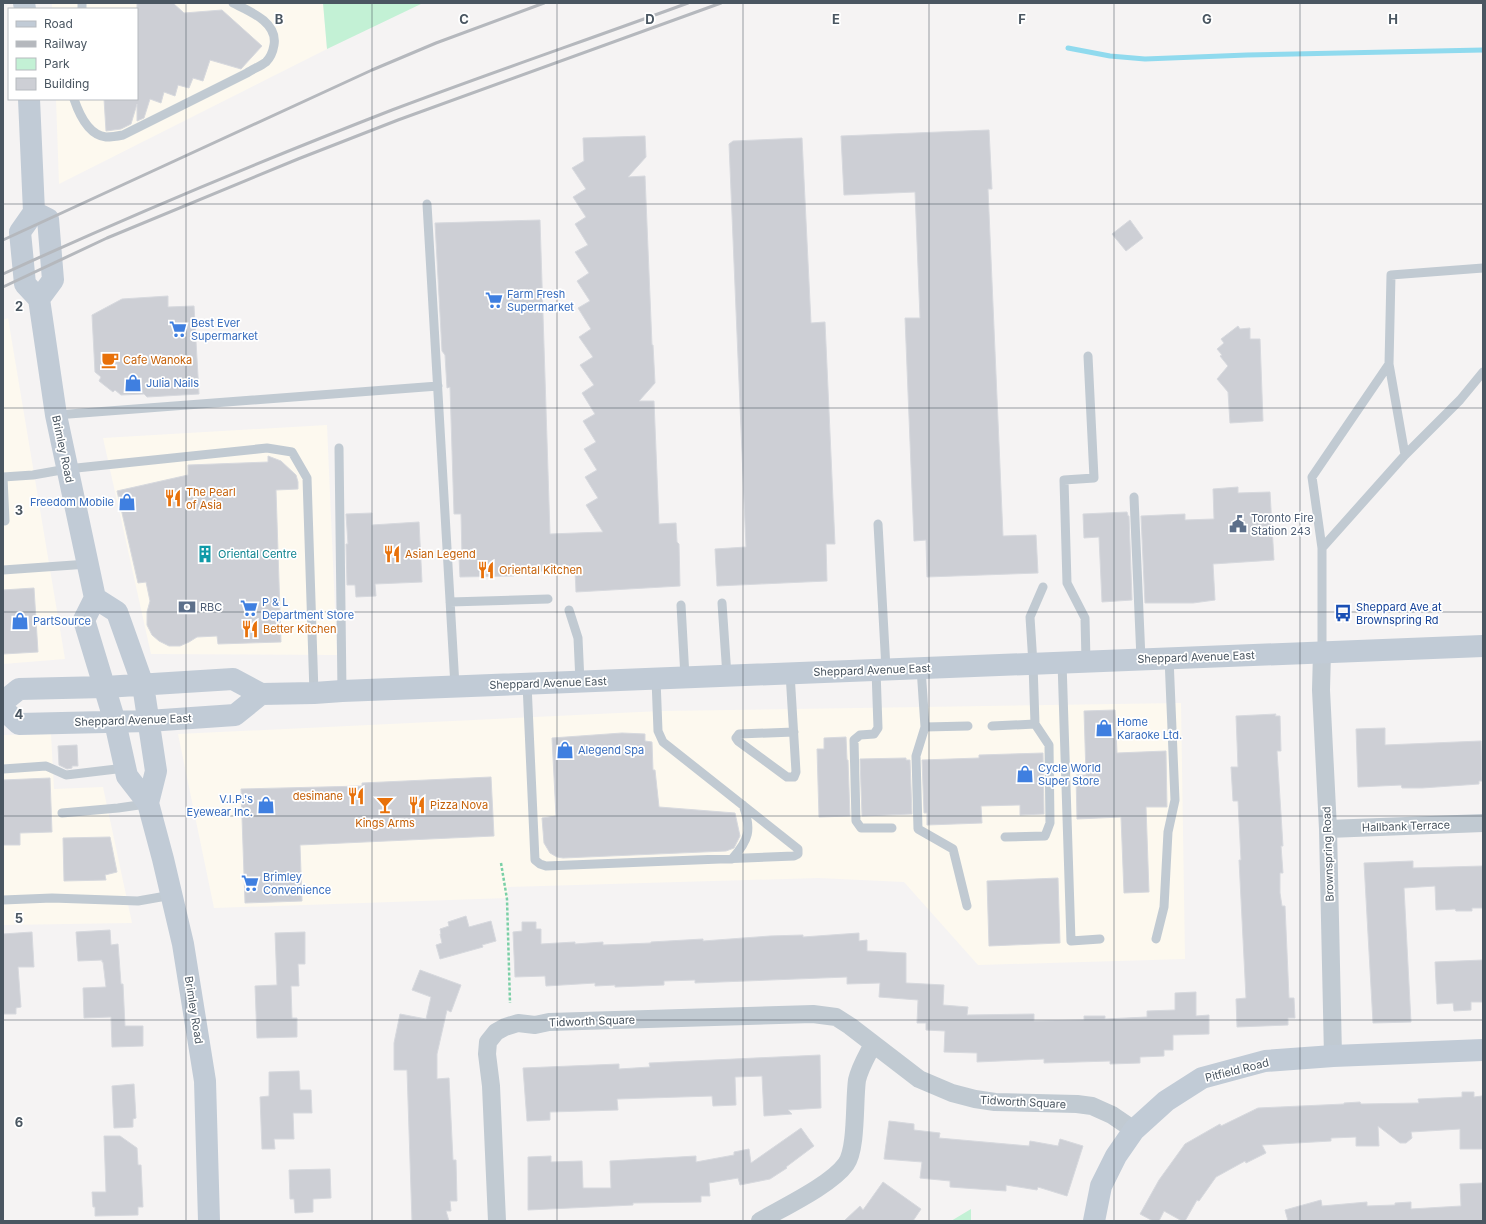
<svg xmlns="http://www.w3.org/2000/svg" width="1486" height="1224" font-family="Inter,sans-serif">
<rect width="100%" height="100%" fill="#f5f3f3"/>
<path fill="#fdf9ef" d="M52 3H323L327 49 59 184 56 99H137V9H52Z
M8 318 65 659 3 664V320Z
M327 425 337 655 151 654 103 438Z
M1181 703 1185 959 978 965 904 882 818 878 508 887V898L214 908 178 734 661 711Z
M51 734 54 789 103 787 132 923 3 925V735Z"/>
<path fill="#c3f1d5" d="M323 3H423L327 49Z
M971 1209V1221H951Z"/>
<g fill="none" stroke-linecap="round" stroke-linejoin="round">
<path stroke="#90daee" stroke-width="5" d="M1068 48 1110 56 1145 59 1247 55 1483 50"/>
</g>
<path fill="#cdcfd5" stroke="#d7d9de" d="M137 3H173L184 13 222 10 262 46 241 69 210 60 203 81 193 78 189 88 178 85 175 96 164 92 161 103 150 99 144 118 137 121V104L131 124 121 129 106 131 104 99H137Z
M989 130 992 189H988L1003 536 1036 535 1038 573 927 577 926 540 914 541 905 318H920L915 192 844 195 841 136Z
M645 136 646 157 628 177 645 176 652 345H653L655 383 639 401H654L659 524 676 523 677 542 679 544 680 586 576 592 575 570 514 572V576L460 577 459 557H462L461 514H454L450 387 447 388 445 355 442 351 435 223 540 220 550 534 603 532 586 505 598 498 585 477 597 470 584 449 596 442 583 421 595 414 582 393 594 385 580 365 593 357 579 337 591 329 578 308 590 301 577 281 589 273 575 252 588 245 575 224 586 217 573 197 586 189 572 168 584 161 583 138Z
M802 138 811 323 825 322 835 544H826L827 581 717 586 715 549 746 547 729 144 733 141Z
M1130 220 1143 238 1126 251 1112 234Z
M168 296V307L194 306 199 394 147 397 144 394 121 395 115 390 113 392 99 381 101 377 95 372 92 315 122 299Z
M1238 326 1240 329 1250 328V339H1260L1263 421 1230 423 1228 392 1217 379 1228 366 1220 356 1222 355 1217 349 1224 343 1221 339Z
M268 456 281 461 296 475 298 482V489L276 490 281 642 218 644 217 636 197 637 189 642 180 646H169L159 641 152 635 147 625V612L150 601 146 582 138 583 117 491 188 475V465L268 462Z
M1238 487V493L1270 492 1274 560 1213 564 1215 600 1193 603H1145L1141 516 1185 514V520L1214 519 1213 489Z
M1127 512 1128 516H1129L1132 600 1102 602 1099 537 1084 538 1083 514Z
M372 513V525L419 522 422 582 375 584 376 596 356 597 355 585H347L346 544H348L346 514Z
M34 588 38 652 3 654V590Z
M1115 710 1117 753 1166 751 1167 807H1146L1149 892 1124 893 1121 817 1077 819 1076 775H1086L1084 711Z
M1276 714 1275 716H1280L1281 751H1277L1283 846H1281L1283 873H1280V893L1282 906H1285L1289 998H1294L1295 1018H1288V1025L1237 1027 1236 999 1246 998 1239 860H1241L1238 801H1233L1231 767H1238L1236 716Z
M1385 728V745L1481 741 1482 781H1479V784L1422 788H1402L1401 785 1358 787 1356 729Z
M622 733 645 734V741L652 742 653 770H655L659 807 735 813 740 836 734 848 726 851 563 858 557 857 550 853 544 843 542 818 556 816 552 738Z
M846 737 847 760H848L850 816 819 817 817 749H824V738Z
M77 745 78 766H72V768L67 769 59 765 58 746Z
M1043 753 1044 814 1020 815V805L981 806 982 823 927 825V813H924L922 760 979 758V755Z
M906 758V760H910L912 814 862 816 860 759Z
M491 777 494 836 300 845 302 901 245 903 241 789 362 786V783Z
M50 778 52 832 20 833V845H3V780Z
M110 837 117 872 105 875 106 880 64 881 63 838Z
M1413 861V868L1483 866V908H1472V911H1456L1455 909 1436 910 1435 886 1404 888 1411 1022 1373 1023 1364 863Z
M1058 878 1060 943 989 946 987 881Z
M466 916 469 927 491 921 496 941 482 945 483 947 440 959 436 945 442 943 440 934H441L440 929 449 926 448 922Z
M522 922H536V929H541V944L575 942V944L603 942V945L651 943V942L703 939V941L770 936 803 935V937L859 933V941L867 940V951L906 953V983L944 985 943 1005 968 1007 967 1015 1034 1014V1021L1084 1020V1016H1105V1019L1147 1017V1011L1175 1010V993L1196 992V1016L1209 1015V1034L1173 1035V1050H1164V1056L1140 1057V1063L1110 1064V1061L1044 1063V1059L977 1062V1053L944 1052 945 1031 926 1030V1023H917L918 1000 879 997 880 983 847 984V977L695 983V980L664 981V985L615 987V985L595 986V983L546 986 545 976 515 977 513 932 522 931Z
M110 930 111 945 118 944 121 984H123L125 1026H143V1046L112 1047 111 1017 84 1018 83 988 106 987 103 962H102V960L78 961 76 932Z
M32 932 34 967H18L21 1007 16 1008V1014H3V934Z
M305 932V964H298L299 986H291L292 1018H297V1037L257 1038 255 986 277 985 275 933Z
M1483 960V1002H1471V1010L1454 1011 1453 1003 1437 1004 1435 962Z
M420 970 461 985 451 1012 447 1010 437 1054V1079L449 1078 453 1160H456L457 1201H450L451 1211H446L449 1221H412L407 1070H394V1043L400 1014 426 1019 431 997 412 990Z
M820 1055 821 1108 788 1110 792 1114 764 1116 762 1076 735 1077 736 1105 713 1106 712 1096 617 1099 618 1110 550 1112V1120L527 1121 523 1068 619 1064V1069L650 1067 649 1063Z
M299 1071 300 1090H311L312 1113H293L294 1139H274L275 1149H262L260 1097 269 1096V1072Z
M134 1084 136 1118 133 1119V1127L114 1128 112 1086Z
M1462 1092H1474V1097L1482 1096V1149H1460V1129L1411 1132 1412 1138 1406 1143H1400L1378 1126 1379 1146H1356V1137L1331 1138V1141L1262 1145 1266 1153 1246 1163 1245 1161 1216 1177 1199 1201 1197 1200 1185 1221H1182L1164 1211 1159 1221H1153L1140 1214 1159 1180 1185 1144 1220 1124 1221 1126 1258 1108 1344 1104V1103L1360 1102 1361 1104 1419 1103 1418 1099 1462 1097Z
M889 1121 914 1124V1130L940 1133 939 1138 1029 1146 1030 1141 1058 1146 1060 1139 1083 1146 1067 1196 1038 1187 1037 1190 1006 1185V1191L950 1187V1181L920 1178 922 1162 884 1159Z
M801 1128 814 1146 786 1167 787 1168 770 1179 740 1185 738 1178 709 1183 710 1196H701V1202L633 1203V1205L528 1210V1157L551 1156V1162L582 1161 583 1188H611L610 1161 696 1156V1162L734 1155V1152L749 1149 751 1163Z
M104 1136H120L137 1148 138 1165H141L143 1207H138V1215L95 1216V1207H93L92 1192H106Z
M330 1169 331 1198 313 1199V1212L295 1213 294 1199H290L289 1170Z
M883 1182 921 1209 913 1221H844L860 1206 863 1210Z
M1482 1183 1483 1221H1288L1285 1210 1321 1200 1322 1206 1367 1202V1206L1395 1205V1203L1411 1202V1209L1461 1206 1460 1184Z"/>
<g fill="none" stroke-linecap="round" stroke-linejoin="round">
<path stroke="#7ad0a6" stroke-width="2.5" stroke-dasharray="3 2" stroke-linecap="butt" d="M501 863 507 899 510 1003"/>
<path stroke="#c1cad2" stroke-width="9" d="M82 3V9
M74 99C79 114 89 135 106 137 111 137 118 136 123 135L247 73C253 69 261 66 266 62 271 57 273 51 274 45 278 22 249 11 233 3
M427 204 455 686
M56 415 438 386
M339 448 342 691
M1405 455 1460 400 1483 372
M3 477 33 475 67 469 267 448 292 452 307 478 314 693
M3 477 5 521
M1134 497 1141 659
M878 524 886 669
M1322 548 1312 477 1389 364
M3 570 88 564
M450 602 548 599
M722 603 727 676
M681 605 685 677
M569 610 578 638 580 682
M1322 652V548L1405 455 1389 364 1391 275 1483 268
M1086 661 1085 618 1067 583 1064 480 1094 478 1088 356
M1062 662 1071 941 1100 939
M921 668 925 727 968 726
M876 670 878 728 874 734 860 735 854 740 856 821 861 828H892
M790 673 796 772 794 777H787L738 741 736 738 739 734 794 732
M527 684 535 860 540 864 546 866 794 856 798 854V849L663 742 658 731 656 679
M992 726 1035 724 1033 664 1030 617 1043 587
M925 727 916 756 918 829 953 849 967 906
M3 769 46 766 66 775 125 768
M62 813 118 808 146 804
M1005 837 1045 836 1050 823 1049 745 1035 724
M732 859C749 840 752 830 743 805
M3 900 52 898 138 901 172 895
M1156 939 1164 907 1168 832 1175 800 1169 658"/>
<path stroke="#c1cad2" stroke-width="18" d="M1322 652 1321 690 1328 829 1333 1056
M1328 829 1483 823
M497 1221 491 1086 487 1054 488 1042 496 1032 505 1027 518 1023 535 1025 549 1022 813 1014 836 1017 850 1026 919 1079 952 1093 975 1099 995 1102 1077 1104 1092 1106 1112 1115 1134 1130
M760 1221C784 1207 831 1185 846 1164 857 1149 854 1101 857 1080 860 1067 867 1056 873 1044"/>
<path stroke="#c1cbd6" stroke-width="22" d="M24 3 25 9
M29 99 34 212 20 232 25 284 39 299 56 415 95 598 84 620 115 722 127 776 148 803 163 859 183 944 205 1081 209 1221
M34 212 48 219 53 280 39 299
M95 598 117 612 143 685 156 771 148 803
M3 702 19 689 105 687 233 679 261 694 314 693 342 691 1483 646
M3 709 19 724 148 721 235 715 261 694
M1094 1221 1101 1186 1116 1156 1134 1130 1166 1101 1202 1078 1265 1061 1333 1056 1483 1050"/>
<path stroke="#b5b8bd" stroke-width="3" d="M3 240 372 70 436 43 544 3
M3 274C131 215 261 161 392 110 490 73 590 39 688 3
M3 287 107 238 298 159 398 120 721 3"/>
</g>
<path fill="none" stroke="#4a5661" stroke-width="1" stroke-opacity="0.55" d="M186 3V1221M372 3V1221M557 3V1221M743 3V1221M929 3V1221M1114 3V1221M1300 3V1221M3 204H1483M3 408H1483M3 612H1483M3 816H1483M3 1020H1483"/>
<defs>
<g id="supermarket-bare" transform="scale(1.38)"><path d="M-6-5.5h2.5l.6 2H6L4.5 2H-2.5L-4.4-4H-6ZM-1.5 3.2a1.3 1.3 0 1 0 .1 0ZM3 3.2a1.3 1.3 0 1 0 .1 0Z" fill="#3f7fe0" stroke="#fff" stroke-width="2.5" paint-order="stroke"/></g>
<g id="cafe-bare" transform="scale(1.38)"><path d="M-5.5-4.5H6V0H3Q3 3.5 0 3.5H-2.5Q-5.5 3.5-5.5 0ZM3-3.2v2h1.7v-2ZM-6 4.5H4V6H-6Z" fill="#e8710a" stroke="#fff" stroke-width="2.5" paint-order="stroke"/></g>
<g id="shop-bare" transform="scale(1.38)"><path d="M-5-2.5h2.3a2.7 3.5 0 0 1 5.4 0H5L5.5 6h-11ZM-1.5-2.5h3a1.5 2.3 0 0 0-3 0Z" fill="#3f7fe0" stroke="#fff" stroke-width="2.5" paint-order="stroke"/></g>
<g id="restaurant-bare" transform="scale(1.38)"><path d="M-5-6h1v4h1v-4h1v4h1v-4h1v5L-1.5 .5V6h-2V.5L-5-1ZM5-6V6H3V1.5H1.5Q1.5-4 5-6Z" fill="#e8710a" stroke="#fff" stroke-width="2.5" paint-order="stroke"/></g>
<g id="civic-bare" transform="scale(1.38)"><path d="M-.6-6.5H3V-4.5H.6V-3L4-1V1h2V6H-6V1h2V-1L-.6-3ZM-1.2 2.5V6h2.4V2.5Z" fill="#5c6f8a" stroke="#fff" stroke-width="2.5" paint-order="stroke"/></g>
<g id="building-bare" transform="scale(1.38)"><path d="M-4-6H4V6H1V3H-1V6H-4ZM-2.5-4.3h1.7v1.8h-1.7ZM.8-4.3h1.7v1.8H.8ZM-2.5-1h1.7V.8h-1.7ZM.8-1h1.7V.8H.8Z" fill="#0f9aa8" stroke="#fff" stroke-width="2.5" paint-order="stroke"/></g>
<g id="bank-bare" transform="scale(1.38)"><path d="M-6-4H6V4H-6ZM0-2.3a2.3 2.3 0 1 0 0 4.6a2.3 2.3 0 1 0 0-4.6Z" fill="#5c6f8a" stroke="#fff" stroke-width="2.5" paint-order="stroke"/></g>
<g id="bus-bare" transform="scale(1.38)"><path d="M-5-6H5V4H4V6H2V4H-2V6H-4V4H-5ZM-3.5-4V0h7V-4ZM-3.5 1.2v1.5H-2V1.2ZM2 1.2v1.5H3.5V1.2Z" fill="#1a4fb4" stroke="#fff" stroke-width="2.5" paint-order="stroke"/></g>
<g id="bar-bare" transform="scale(1.38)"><path d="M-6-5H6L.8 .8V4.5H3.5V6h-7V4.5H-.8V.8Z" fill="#e8710a" stroke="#fff" stroke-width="2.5" paint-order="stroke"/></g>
</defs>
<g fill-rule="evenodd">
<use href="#supermarket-bare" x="494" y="300"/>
<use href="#supermarket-bare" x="178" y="329"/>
<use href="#cafe-bare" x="110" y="360"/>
<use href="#shop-bare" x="133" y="383"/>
<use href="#restaurant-bare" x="173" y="498"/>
<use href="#shop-bare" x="127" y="502"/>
<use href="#civic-bare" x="1238" y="524"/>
<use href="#building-bare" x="205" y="554"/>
<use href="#restaurant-bare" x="392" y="554"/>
<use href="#restaurant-bare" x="486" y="570"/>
<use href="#bank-bare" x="187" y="607"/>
<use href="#supermarket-bare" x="249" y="608"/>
<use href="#bus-bare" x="1343" y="613"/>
<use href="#shop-bare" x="20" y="621"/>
<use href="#restaurant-bare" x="250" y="629"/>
<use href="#shop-bare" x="1104" y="728"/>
<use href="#shop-bare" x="565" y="750"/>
<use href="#shop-bare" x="1025" y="774"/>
<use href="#restaurant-bare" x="356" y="796"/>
<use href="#shop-bare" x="266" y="805"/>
<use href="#bar-bare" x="385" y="805"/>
<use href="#restaurant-bare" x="417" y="805"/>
<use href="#supermarket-bare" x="250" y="883"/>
</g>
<g text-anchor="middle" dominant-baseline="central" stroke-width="3.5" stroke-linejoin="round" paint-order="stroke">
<g font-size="11" fill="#366cbe" stroke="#fff" text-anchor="start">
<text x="507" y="294">Farm Fresh<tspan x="507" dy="13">Supermarket</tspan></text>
<text x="191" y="323">Best Ever<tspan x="191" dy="13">Supermarket</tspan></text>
<text x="146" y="383">Julia Nails</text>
<text x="114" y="502" text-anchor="end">Freedom Mobile</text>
<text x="262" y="602">P &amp; L<tspan x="262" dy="13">Department Store</tspan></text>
<text x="33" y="621">PartSource</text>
<text x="1117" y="722">Home<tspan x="1117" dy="13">Karaoke Ltd.</tspan></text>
<text x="578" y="750">Alegend Spa</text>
<text x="1038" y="768">Cycle World<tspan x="1038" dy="13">Super Store</tspan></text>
<text x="253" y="799" text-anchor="end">V.I.P.'s<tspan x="253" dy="13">Eyewear Inc.</tspan></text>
<text x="263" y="877">Brimley<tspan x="263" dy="13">Convenience</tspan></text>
</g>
<g font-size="11" fill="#c56008" stroke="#fff" text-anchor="start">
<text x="123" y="360">Cafe Wanoka</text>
<text x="186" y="492">The Pearl<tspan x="186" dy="13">of Asia</tspan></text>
<text x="405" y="554">Asian Legend</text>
<text x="499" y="570">Oriental Kitchen</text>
<text x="263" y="629">Better Kitchen</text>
<text x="343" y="796" text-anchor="end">desimane</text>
<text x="430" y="805">Pizza Nova</text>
<text x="385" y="823" text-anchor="middle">Kings Arms</text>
</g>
<g font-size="11" fill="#4a5661" stroke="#fff">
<text transform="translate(63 449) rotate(78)">Brimley Road</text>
<text transform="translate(1196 657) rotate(-2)">Sheppard Avenue East</text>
<text transform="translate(872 670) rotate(-2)">Sheppard Avenue East</text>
<text transform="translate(548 683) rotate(-2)">Sheppard Avenue East</text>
<text transform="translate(133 720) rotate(-2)">Sheppard Avenue East</text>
<text transform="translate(1406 826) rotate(-2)">Hallbank Terrace</text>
<text transform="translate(1328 854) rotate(-92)">Brownspring Road</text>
<text transform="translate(194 1010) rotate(81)">Brimley Road</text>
<text transform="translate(592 1021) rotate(-2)">Tidworth Square</text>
<text transform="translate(1237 1070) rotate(-14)">Pitfield Road</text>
<text transform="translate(1023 1102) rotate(3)">Tidworth Square</text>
</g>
<g font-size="11" fill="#4e5e75" stroke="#fff" text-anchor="start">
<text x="1251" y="518">Toronto Fire<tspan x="1251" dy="13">Station 243</tspan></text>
<text x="200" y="607">RBC</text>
</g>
<g font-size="11" fill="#0d838f" stroke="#fff" text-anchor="start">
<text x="218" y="554">Oriental Centre</text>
</g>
<g font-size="11" fill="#164399" stroke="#fff" text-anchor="start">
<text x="1356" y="607">Sheppard Ave at<tspan x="1356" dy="13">Brownspring Rd</tspan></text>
</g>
</g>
<g font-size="13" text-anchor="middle" font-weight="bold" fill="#4a5661" stroke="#fff" stroke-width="3.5" stroke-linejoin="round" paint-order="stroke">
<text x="279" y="24">B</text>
<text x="464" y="24">C</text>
<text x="650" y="24">D</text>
<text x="836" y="24">E</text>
<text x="1022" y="24">F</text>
<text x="1207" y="24">G</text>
<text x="1393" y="24">H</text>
<text x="19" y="311">2</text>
<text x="19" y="515">3</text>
<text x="19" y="719">4</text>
<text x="19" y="923">5</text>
<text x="19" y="1127">6</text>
</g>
<rect width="1486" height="1224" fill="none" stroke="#4a5661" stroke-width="8"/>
<rect x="8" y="8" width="130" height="92" fill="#ffffff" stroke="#b7bbc0"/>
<rect x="16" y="21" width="20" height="6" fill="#c1cbd6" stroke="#b7bbc0"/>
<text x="44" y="28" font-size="12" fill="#4a5661">Road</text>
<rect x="16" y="41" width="20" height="6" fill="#b5b8bd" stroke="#b7bbc0"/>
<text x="44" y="48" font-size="12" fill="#4a5661">Railway</text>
<rect x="16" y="58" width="20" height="12" fill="#c3f1d5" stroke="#b7bbc0"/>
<text x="44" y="68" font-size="12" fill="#4a5661">Park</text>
<rect x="16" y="78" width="20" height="12" fill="#cdcfd5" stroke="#b7bbc0"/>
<text x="44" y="88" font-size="12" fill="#4a5661">Building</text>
</svg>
